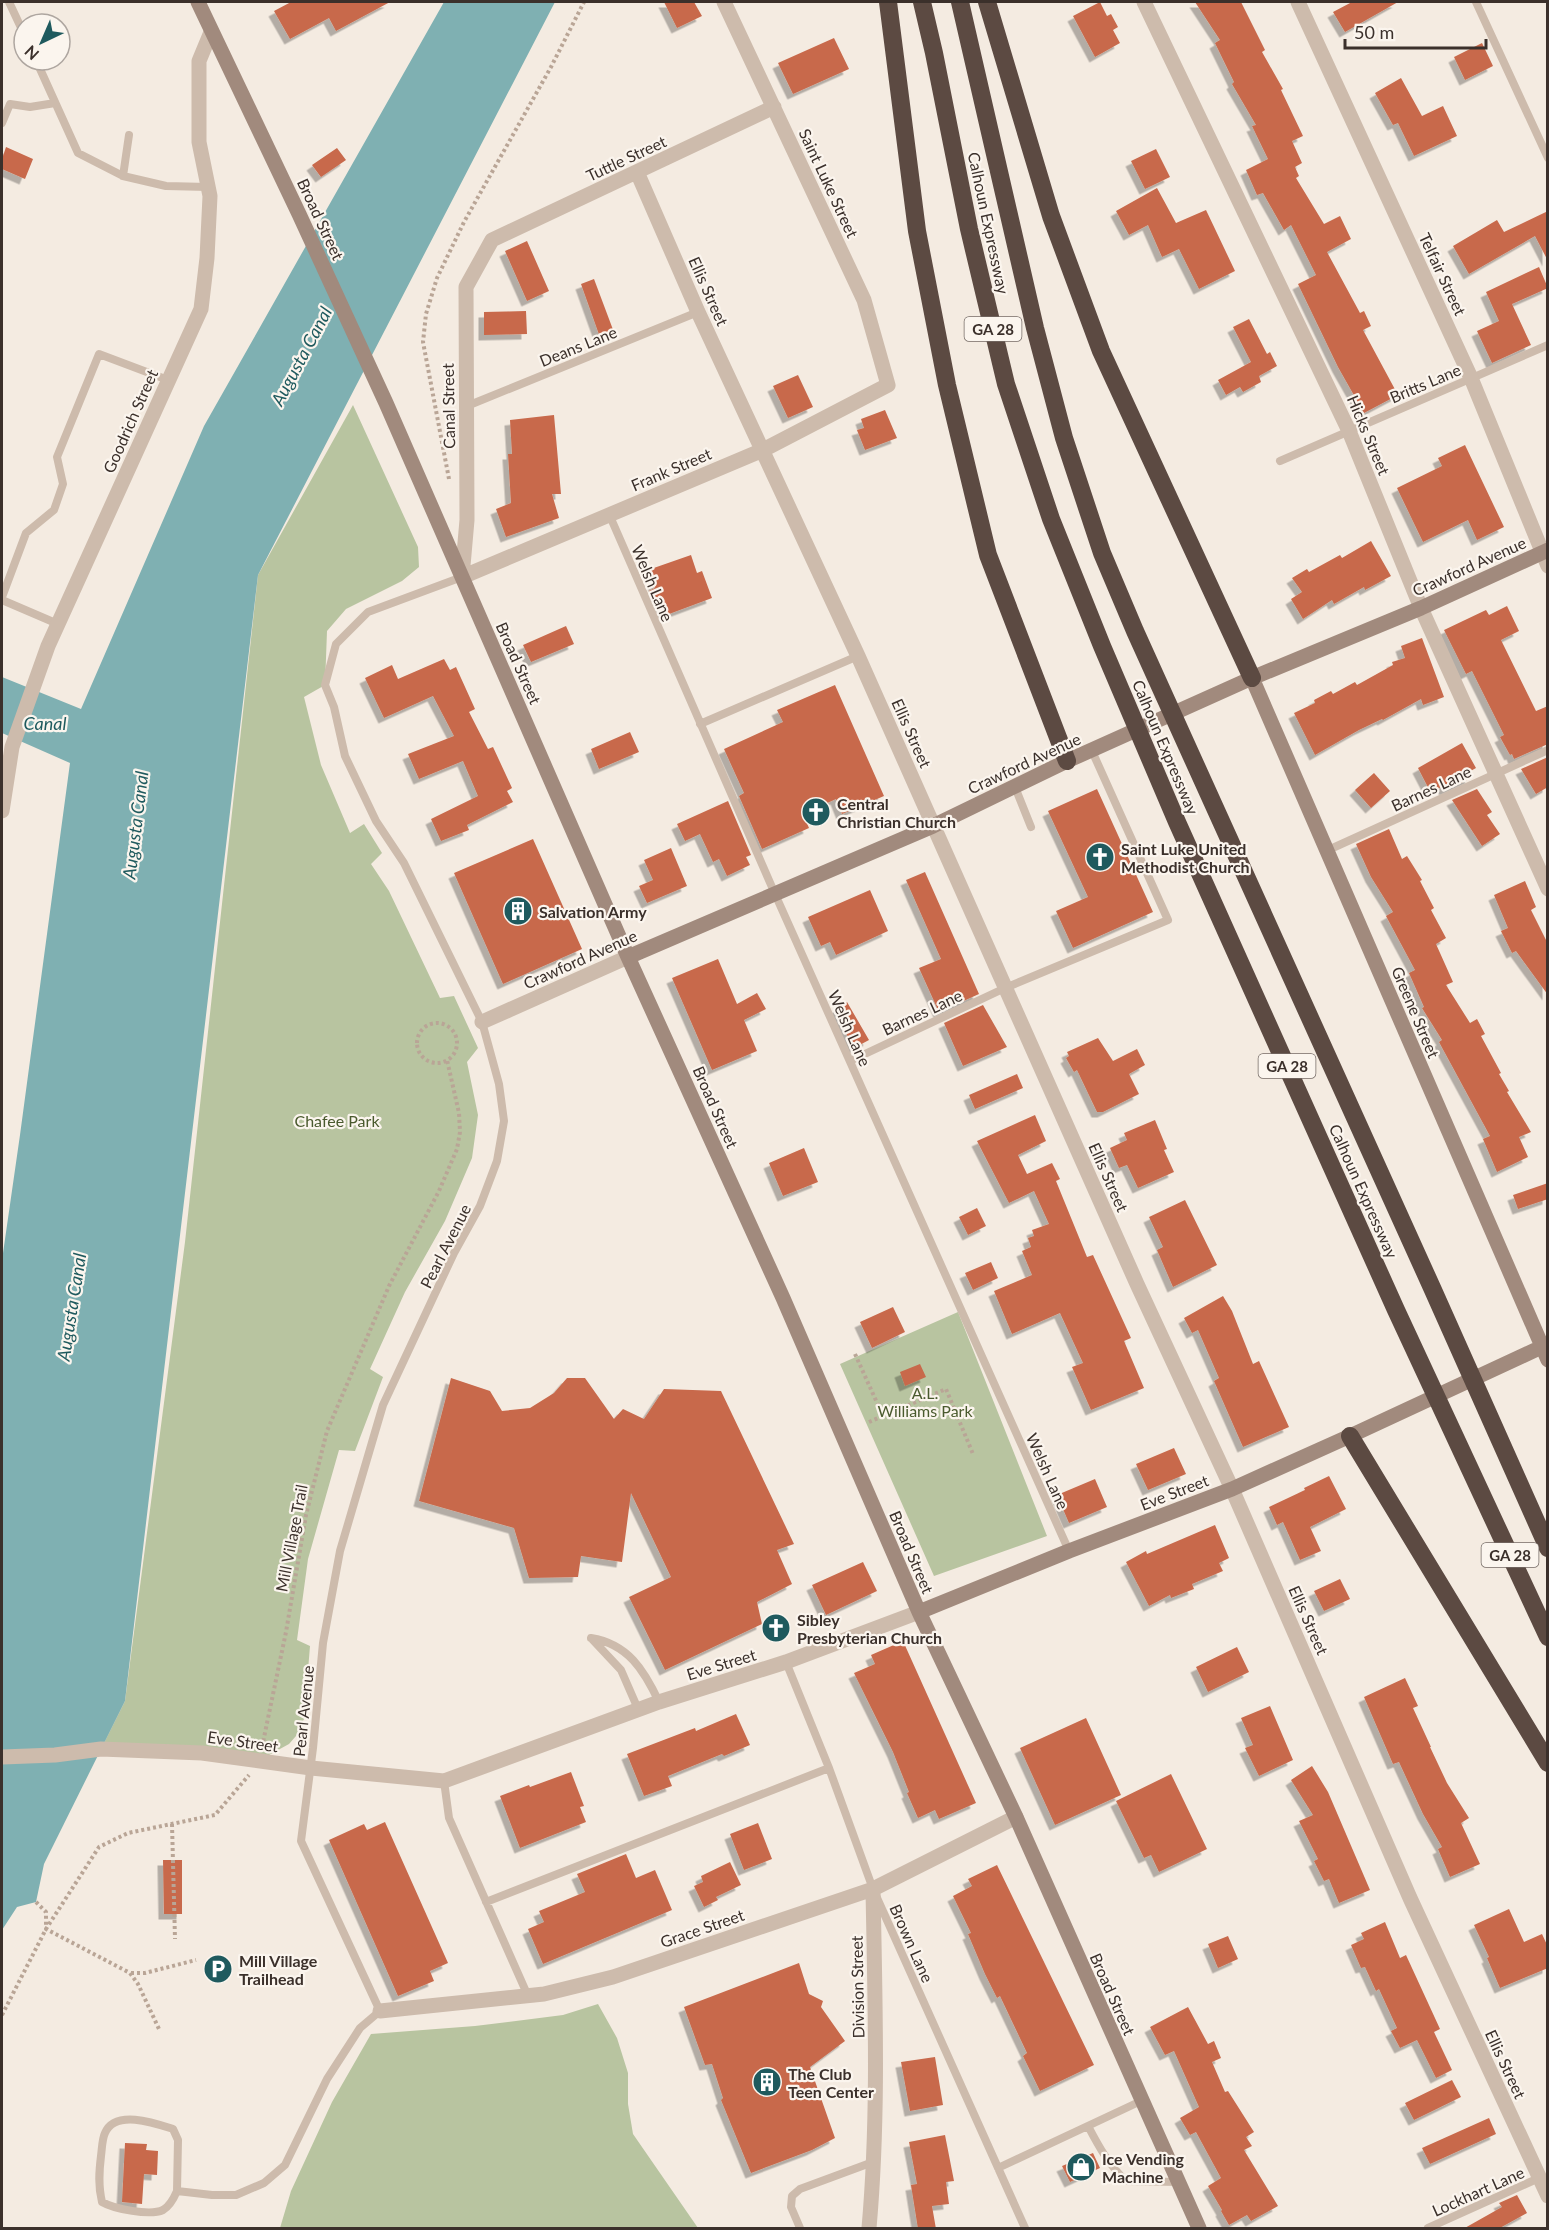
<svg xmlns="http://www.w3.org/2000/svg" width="1549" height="2230" font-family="Lato,sans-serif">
<defs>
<filter id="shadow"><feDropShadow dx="-5.5" dy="5.5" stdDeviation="0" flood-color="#0004"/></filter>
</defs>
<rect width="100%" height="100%" fill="#f4ebe1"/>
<path fill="#b8c4a0" d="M353 405 418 547 419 567 402 581 346 609 327 631 325 685 304 697 321 765 350 833 364 824 382 853 371 864 389 891 440 998 454 996 478 1048 467 1062 478 1115 472 1158 445 1221 405 1292 370 1369 383 1377 355 1451 339 1450 308 1559 297 1640 310 1646 304 1719 296 1736 289 1744 258 1761 101 1749 125 1701 185 1242 258 575Z
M958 1312 1047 1536 934 1576 840 1364Z
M598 2004 617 2038 628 2073V2104L633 2134 698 2228H280L291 2191 332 2102 371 2034 475 2026 563 2015Z"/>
<path fill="#7fb0b2" d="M444 2H555L258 575 125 1701 44 1864 36 1902 17 1907 2 1930V1260L20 1135 70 763 2 733V677L81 709 204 426Z"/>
<path fill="#c8694b" filter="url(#shadow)" d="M291 2H390L336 31 329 18 290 39 274 11Z
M664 2H694L702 16 677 28Z
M1100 2 1107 16 1111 14 1118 27 1113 30 1120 43 1095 57 1073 16Z
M1195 2H1241L1265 50 1262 52 1283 89 1281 90 1303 136 1292 141 1302 163 1295 167 1299 176 1296 178 1324 224 1340 216 1351 239 1327 252 1360 313 1364 311 1371 326 1363 330 1398 395 1364 413 1338 367 1298 284 1316 275 1291 225 1284 230 1263 193 1257 195 1246 170 1268 159 1252 126 1256 125 1232 84 1234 82 1215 43 1220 40Z
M1352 2H1398L1345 32 1333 12Z
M834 38 849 69 793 94 778 63Z
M1482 43 1493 66 1465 80 1454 57Z
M1401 78 1422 116 1443 106 1457 136 1414 156 1398 123 1393 125 1375 93Z
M6 147 33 159 25 179 2 169V159Z
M337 148 346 160 321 177 312 165Z
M1156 149 1170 177 1145 189 1131 161Z
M1157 188 1176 223 1206 210 1235 271 1199 289 1179 249 1162 257 1148 225 1129 235 1116 211Z
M1548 211V261L1535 236 1469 274 1453 246 1497 220 1504 232Z
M527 241 549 291 527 301 505 251Z
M1539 267 1548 288 1512 304 1531 345 1492 363 1477 331 1499 321 1486 292Z
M594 279 615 335 601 340 581 284Z
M526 311 527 334 484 335V312Z
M1249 319 1267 354 1270 352 1277 366 1259 376 1261 382 1243 392 1240 387 1226 395 1218 380 1251 362 1233 327Z
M798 375 813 407 788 418 773 386Z
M885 410 897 438 865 450 857 430 864 428 861 419Z
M554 415 561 494H552L559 518 506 537 496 509 511 503 508 454H512L510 420Z
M1465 445 1504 527 1477 540 1468 520 1423 542 1397 488 1442 466 1438 458Z
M1371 541 1391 576 1365 590 1364 587 1334 604 1332 600 1303 619 1291 599 1302 592 1292 578 1307 569 1309 572 1340 555 1342 558Z
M691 555 697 573 702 571 712 598 661 617 649 591 655 588 648 570Z
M1507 606 1519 631 1501 640 1536 711 1548 706V744L1514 759 1512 754 1510 755 1500 737 1504 735 1472 671 1466 674 1444 630 1486 610 1489 615Z
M566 626 574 644 531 662 523 645Z
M1422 638 1444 697 1423 705 1421 699 1383 720 1382 719 1359 730 1315 755 1294 713 1315 703 1314 700 1331 691 1333 694 1355 682 1357 685 1393 665 1392 662 1405 658 1401 646Z
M444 659 450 670 456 667 475 709 469 712 488 749 493 747 512 788 507 791 513 802 467 825 469 830 441 841 431 819 478 796 463 761 419 779 408 754 454 736 433 696 384 718 365 678 392 665 398 679Z
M835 685 884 796 842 814 836 799 803 814 809 828 762 849 739 796 744 793 724 749 783 722 777 710Z
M630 732 639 752 599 769 591 749Z
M1462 743 1476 768 1467 773 1471 778 1445 790 1443 786 1431 793 1418 768Z
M1548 757V787L1536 794 1521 769Z
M1374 773 1390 791 1371 808 1355 790Z
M1097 789 1153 912 1073 948 1056 911 1088 897 1048 811Z
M1477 789 1492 812 1487 815 1500 834 1482 846 1452 800Z
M728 801 751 855 746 857 750 865 727 876 719 859 713 862 700 834 685 841 677 824Z
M1389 829 1402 859 1407 856 1422 880 1420 881 1434 908 1431 910 1446 938 1436 944 1453 982 1446 985 1470 1023 1477 1019 1485 1034 1481 1036 1501 1073 1499 1074 1509 1091 1507 1092 1531 1132 1519 1137 1528 1157 1497 1172 1483 1139 1490 1136 1439 1042 1442 1040 1422 1008 1424 1007 1409 973 1415 970 1386 916 1393 912 1371 877 1356 844Z
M533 839 582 949 503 984 454 873Z
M671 848 687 886 647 903 639 886 653 880 644 860Z
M925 872 979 994 939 1012 919 968 941 959 906 880Z
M1525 881 1536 907 1531 910 1548 944V995L1516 951 1512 953 1501 931 1508 928 1494 895Z
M870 890 888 931 836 955 830 942 821 946 808 917Z
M718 959 737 1004 757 993 766 1009 744 1020 757 1051 712 1070 672 978Z
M847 1002 869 1040 854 1048 834 1010Z
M983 1005 1007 1047 963 1066 944 1023Z
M1098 1038 1113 1061 1137 1049 1145 1065 1129 1074 1139 1094 1103 1112H1097L1077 1070 1074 1072 1066 1058 1069 1056 1067 1052Z
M1017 1074 1023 1088 975 1109 969 1095Z
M1035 1115 1046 1141 1018 1155 1027 1174 1052 1163 1060 1179 1056 1181 1087 1257 1093 1255 1131 1338 1124 1341 1144 1388 1091 1410 1072 1367 1083 1363 1060 1313 1012 1334 994 1291 1032 1275 1022 1251 1031 1247 1028 1238 1034 1236 1032 1230 1049 1224 1034 1191 1009 1203 977 1141Z
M1155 1120 1167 1149 1164 1150 1174 1172 1138 1188 1127 1165 1119 1168 1110 1148 1127 1140 1124 1133Z
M804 1148 818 1182 783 1196 769 1163Z
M1548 1183V1199L1518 1209 1513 1195Z
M1185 1200 1217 1265 1173 1287 1157 1250 1163 1247 1149 1217Z
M977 1208 986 1226 968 1235 959 1217Z
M991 1262 998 1278 973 1290 965 1273Z
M1223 1296 1232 1311 1253 1364 1259 1361 1289 1427 1243 1447 1214 1381 1219 1378 1198 1330 1192 1333 1184 1318Z
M893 1307 905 1332 872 1348 860 1322Z
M920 1364 926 1377 905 1386 900 1372Z
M451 1378 490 1391 502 1411 530 1408 554 1393 567 1378H585L614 1419 623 1409 644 1419 664 1389 721 1391 794 1544 777 1550 792 1584 757 1602 762 1624 665 1670 629 1597 671 1577 631 1493 622 1562 581 1556 578 1577 529 1578 514 1528 419 1501Z
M1174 1448 1186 1474 1148 1490 1136 1464Z
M1329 1476 1346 1509 1310 1527 1321 1551 1300 1560 1283 1522 1277 1525 1269 1507 1305 1490 1304 1488Z
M1095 1479 1107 1507 1069 1523 1057 1495Z
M1215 1525 1229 1558 1219 1563 1223 1571 1192 1584 1194 1589 1171 1598 1170 1595 1149 1606 1126 1562 1146 1551 1147 1554Z
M863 1562 877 1591 826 1615 812 1585Z
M1340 1579 1350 1599 1324 1611 1314 1591Z
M903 1641 976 1803 939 1819 935 1810 918 1818 907 1793 909 1792 893 1752 854 1673 875 1664 871 1655Z
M1237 1647 1249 1672 1208 1692 1196 1667Z
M1405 1678 1418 1706 1413 1708 1431 1747H1430L1447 1783 1469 1818 1461 1823 1480 1864 1450 1877 1438 1849 1442 1847 1423 1814 1399 1762 1393 1764 1364 1697Z
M1270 1706 1293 1760 1259 1776 1245 1748 1253 1745 1241 1718Z
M736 1714 750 1745 724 1756 722 1754 668 1776 672 1786 644 1796 627 1754 695 1728 696 1731Z
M1086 1718 1121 1795 1055 1825 1020 1748Z
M1312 1766 1328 1792 1370 1890 1339 1903 1329 1879 1324 1881 1314 1861 1318 1859 1299 1821 1313 1815 1291 1780Z
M571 1772 584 1806 580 1807 586 1822 520 1848 500 1796 529 1785 530 1787Z
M1171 1774 1207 1849 1159 1872 1151 1855 1144 1858 1116 1801Z
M385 1822 448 1963 430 1971 434 1981 398 1996 329 1840 364 1824 367 1830Z
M758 1823 772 1859 744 1870 730 1834Z
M626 1854 636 1878 655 1870 672 1910 543 1964 528 1929 544 1922 539 1911 585 1892 577 1874Z
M163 1860H182V1914H164Z
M730 1862 741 1885 716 1897 718 1900 704 1907 694 1886 703 1882 701 1876Z
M997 1865 1094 2065 1040 2091 1023 2056 1027 2053 1000 1996 997 1998 985 1974 968 1934 971 1933 953 1896 972 1886 968 1879Z
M1509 1909 1524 1942 1542 1934 1548 1947V1968L1500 1988 1487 1958 1489 1957 1474 1925Z
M1385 1922 1400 1958 1406 1955 1440 2029 1434 2032 1452 2070 1436 2078 1417 2040 1400 2048 1391 2031 1397 2028 1379 1989 1376 1991 1365 1967 1361 1968 1351 1945 1364 1939 1361 1933Z
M1228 1936 1238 1959 1218 1968 1208 1944Z
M799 1963 809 1994 823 2001 821 2007 845 2041 810 2067 835 2138 812 2150 751 2173 721 2100 723 2098 712 2064 705 2065 684 2007Z
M1188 2007 1208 2044 1214 2041 1221 2058 1212 2062 1225 2092 1228 2091 1254 2132 1246 2137 1252 2146 1244 2150 1278 2206 1251 2221 1247 2215 1229 2225 1221 2211 1222 2210 1208 2186 1221 2178 1196 2132 1190 2135 1180 2118 1199 2107 1174 2051 1165 2055 1150 2027Z
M935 2057 943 2105 910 2111 901 2062Z
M1452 2080 1461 2097 1414 2120 1405 2103Z
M1489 2118 1496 2134 1430 2164 1422 2148Z
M945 2135 954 2181 946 2182 949 2204 932 2206 936 2229H918L911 2185 917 2184 909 2142Z
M125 2143 147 2144 146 2150 158 2151 157 2175 144 2174 142 2204 122 2202Z
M1093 2153 1100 2168 1070 2182 1062 2166Z
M1517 2195 1527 2213 1498 2229H1463L1502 2207 1499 2203Z"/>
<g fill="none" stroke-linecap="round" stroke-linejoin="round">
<path stroke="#b9a596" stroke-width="4" stroke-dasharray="3 3" stroke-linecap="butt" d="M449 479 423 342 426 314 437 278 464 222 551 67 584 2
M417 1043a20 20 0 1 1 40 0a20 20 0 1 1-40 0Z
M855 1354 883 1416
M869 1422 946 1389 973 1454
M262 1747 286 1632 306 1515 327 1431 389 1286 439 1191 457 1149 460 1132 459 1113 447 1060
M172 1824 175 1939
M36 1902 46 1912V1929L130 1973 138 1984 159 2029
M131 1973H145L196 1960
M2 2015 46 1929 99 1847 128 1833 215 1815 249 1775"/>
<path stroke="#cdbbac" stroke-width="8" d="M9 2 24 34
M1476 2 1548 158
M36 60 78 153 123 176 166 186 208 187
M2 123 10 104 30 107 55 103
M123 176 129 135
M467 406 698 312
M1280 461 1548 345
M609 514 775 894 1069 1551
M2 597 26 533 54 510 63 484 57 457 99 354 168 380
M2 600 58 624
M700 724 858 656
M1015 787 1031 827
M1326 851 1548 750
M850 1061 1005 988 1168 920 1092 751
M591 1638C628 1644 644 1670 659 1702
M592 1639 621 1670 638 1709
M786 1662 829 1768 873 1889 1025 2228
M444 1781 449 1818 528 1996
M486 1902 829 1768
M1088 2126C1099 2147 1109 2165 1126 2181L1178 2182
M998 2168 1141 2101
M177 2191C174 2198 170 2206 163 2210 150 2216 114 2209 102 2202 98 2186 99 2172 101 2156 102 2149 102 2139 105 2133 115 2109 155 2123 173 2129L178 2140 177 2191 212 2195H236L264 2183 285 2165 327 2079 360 2028 380 2011 301 1841 313 1748 323 1643 340 1551 383 1405 454 1253 480 1206 497 1161 504 1121 499 1084 482 1022 404 863 376 821 345 756 334 707 325 685 336 644 368 612 462 577
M800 2228 791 2207 792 2196 800 2189 873 2162
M1428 2228 1539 2178"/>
<path stroke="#cdbbac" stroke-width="15" d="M1144 2 1349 431 1421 608 1548 889
M1298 2 1471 378 1548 566
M637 172 698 312 858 656 1137 1284 1232 1489 1410 1898 1548 2196
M462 577 763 450 888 385 864 300 724 2
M462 577 467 520 466 287 492 240 774 107
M2 811 12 747 48 646 201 309 207 258 210 196 199 142V61L211 32
M482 1022 628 957
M2 1757 55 1755 101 1749 202 1753 311 1768 444 1781 659 1702 786 1662 919 1612
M380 2011 544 1994 613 1977 873 1889 1016 1817
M869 2228C879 2115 875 2003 873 1889"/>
<path stroke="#a18a7d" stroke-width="15" d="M198 2 299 214 386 403 628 957 783 1298 919 1612 1016 1817 1199 2228
M1252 678 1548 1360
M628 957 933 826 1067 761 1252 678 1421 608 1548 550
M919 1612 1069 1551 1232 1489 1350 1436 1548 1344"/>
<path stroke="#5c4a42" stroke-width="18" d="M888 2 917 231 947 385 988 555 1067 761
M922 2 934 53 969 229 1006 384 1051 519 1102 646 1177 822 1396 1310 1548 1637
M960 2 1035 328 1064 438 1102 553 1135 631 1433 1290 1548 1548
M987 2 1051 216 1101 351 1252 678
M1350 1436 1548 1763"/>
</g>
<defs>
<g id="church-disc" transform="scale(1.5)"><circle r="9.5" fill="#1f5a5e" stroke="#fbf5ee"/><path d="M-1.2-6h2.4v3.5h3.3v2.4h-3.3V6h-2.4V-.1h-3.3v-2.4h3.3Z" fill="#fff"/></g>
<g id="building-disc" transform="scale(1.5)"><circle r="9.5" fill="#1f5a5e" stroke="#fbf5ee"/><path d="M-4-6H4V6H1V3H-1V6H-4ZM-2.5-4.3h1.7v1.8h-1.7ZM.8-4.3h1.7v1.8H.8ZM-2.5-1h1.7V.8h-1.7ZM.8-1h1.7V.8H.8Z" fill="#fff"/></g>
<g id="parking-disc" transform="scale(1.5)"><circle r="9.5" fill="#1f5a5e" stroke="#fbf5ee"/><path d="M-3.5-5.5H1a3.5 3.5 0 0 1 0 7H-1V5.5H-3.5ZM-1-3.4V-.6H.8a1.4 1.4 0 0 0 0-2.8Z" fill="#fff"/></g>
<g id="shop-disc" transform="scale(1.5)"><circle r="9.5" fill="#1f5a5e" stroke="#fbf5ee"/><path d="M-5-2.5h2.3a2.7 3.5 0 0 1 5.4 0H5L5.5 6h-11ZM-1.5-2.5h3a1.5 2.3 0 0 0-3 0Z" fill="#fff"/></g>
</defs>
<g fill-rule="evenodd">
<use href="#church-disc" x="816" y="812"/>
<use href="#church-disc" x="1100" y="857"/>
<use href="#building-disc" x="518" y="911"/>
<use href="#church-disc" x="776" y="1628"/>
<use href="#parking-disc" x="218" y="1969"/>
<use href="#building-disc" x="767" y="2082"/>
<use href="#shop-disc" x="1081" y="2167"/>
</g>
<g text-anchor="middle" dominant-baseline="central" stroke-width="4.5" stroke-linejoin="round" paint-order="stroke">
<g fill="#fbf5ee" stroke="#756b66" stroke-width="1.5">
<rect x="964.5" y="317" width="57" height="24" rx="4.5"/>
<rect x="1258.5" y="1054" width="57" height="24" rx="4.5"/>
<rect x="1481.5" y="1543" width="57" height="24" rx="4.5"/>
</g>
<g font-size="15" font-weight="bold" fill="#3b302b">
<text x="993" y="329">GA 28</text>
<text x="1287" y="1066">GA 28</text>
<text x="1510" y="1555">GA 28</text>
</g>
<g font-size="16" fill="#3b302b" stroke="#fbf5ee">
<text transform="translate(626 158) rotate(-25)">Tuttle Street</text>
<text transform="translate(829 183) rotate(65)">Saint Luke Street</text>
<text transform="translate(321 219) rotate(65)">Broad Street</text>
<text transform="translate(989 223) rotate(78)">Calhoun Expressway</text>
<text transform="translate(1443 274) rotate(65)">Telfair Street</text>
<text transform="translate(709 291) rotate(66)">Ellis Street</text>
<text transform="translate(578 346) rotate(-22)">Deans Lane</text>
<text transform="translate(1425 383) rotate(-23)">Britts Lane</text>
<text transform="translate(448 406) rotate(-91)">Canal Street</text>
<text transform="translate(130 421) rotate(-66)">Goodrich Street</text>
<text transform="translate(1369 435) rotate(67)">Hicks Street</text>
<text transform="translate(671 469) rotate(-23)">Frank Street</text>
<text transform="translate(1469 566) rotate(-24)">Crawford Avenue</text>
<text transform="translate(653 583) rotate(67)">Welsh Lane</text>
<text transform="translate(519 663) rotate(66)">Broad Street</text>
<text transform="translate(912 733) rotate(66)">Ellis Street</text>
<text transform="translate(1166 747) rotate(67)">Calhoun Expressway</text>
<text transform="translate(1024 763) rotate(-25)">Crawford Avenue</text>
<text transform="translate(1431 788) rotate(-25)">Barnes Lane</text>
<text transform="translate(580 959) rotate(-24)">Crawford Avenue</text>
<text transform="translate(922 1012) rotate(-25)">Barnes Lane</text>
<text transform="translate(1416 1012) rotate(67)">Greene Street</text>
<text transform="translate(850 1028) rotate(66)">Welsh Lane</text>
<text transform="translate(716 1107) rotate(66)">Broad Street</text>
<text transform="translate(1109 1177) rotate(66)">Ellis Street</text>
<text transform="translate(1364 1191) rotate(66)">Calhoun Expressway</text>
<text transform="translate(445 1246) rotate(-63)">Pearl Avenue</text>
<text transform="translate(1048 1471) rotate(66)">Welsh Lane</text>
<text transform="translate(1174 1492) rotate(-21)">Eve Street</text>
<text transform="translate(291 1538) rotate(-79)">Mill Village Trail</text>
<text transform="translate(912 1552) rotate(67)">Broad Street</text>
<text transform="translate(1309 1620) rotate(66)">Ellis Street</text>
<text transform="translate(721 1664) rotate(-17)">Eve Street</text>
<text transform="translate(303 1711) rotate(-84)">Pearl Avenue</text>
<text transform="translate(243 1741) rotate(8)">Eve Street</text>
<text transform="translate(702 1928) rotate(-19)">Grace Street</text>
<text transform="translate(912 1943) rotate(66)">Brown Lane</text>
<text transform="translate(857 1987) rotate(-91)">Division Street</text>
<text transform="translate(1113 1994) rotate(66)">Broad Street</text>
<text transform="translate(1506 2064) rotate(65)">Ellis Street</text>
<text transform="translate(1478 2191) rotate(-24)">Lockhart Lane</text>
</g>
<g font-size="16" font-weight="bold" fill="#3b302b" stroke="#fbf5ee" text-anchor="start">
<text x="837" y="803">Central<tspan x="837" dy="18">Christian Church</tspan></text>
<text x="1121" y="848">Saint Luke United<tspan x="1121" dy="18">Methodist Church</tspan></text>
<text x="539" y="911">Salvation Army</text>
<text x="797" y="1619">Sibley<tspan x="797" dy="18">Presbyterian Church</tspan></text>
<text x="239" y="1960">Mill Village<tspan x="239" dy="18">Trailhead</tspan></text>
<text x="788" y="2073">The Club<tspan x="788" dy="18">Teen Center</tspan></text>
<text x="1102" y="2158">Ice Vending<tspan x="1102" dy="18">Machine</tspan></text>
</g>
<g font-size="16" fill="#4a5a2e" stroke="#fbf5ee">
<text x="337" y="1120">Chafee Park</text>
<text x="925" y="1392">A.L.<tspan x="925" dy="18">Williams Park</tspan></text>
</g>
<g font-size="18" font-style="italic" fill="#1f5a5e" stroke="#fbf5ee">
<text transform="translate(301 356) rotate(-62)">Augusta Canal</text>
<text x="45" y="723">Canal</text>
<text transform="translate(135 825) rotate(-83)">Augusta Canal</text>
<text transform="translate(71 1307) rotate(-81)">Augusta Canal</text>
</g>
</g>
<rect width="1549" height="2230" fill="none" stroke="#3b302b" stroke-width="6"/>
<g transform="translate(42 42) rotate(224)"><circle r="28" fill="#fbf5ee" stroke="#aea6a0" stroke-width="1.5"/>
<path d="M0-4.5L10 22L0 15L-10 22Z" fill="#1f5a5e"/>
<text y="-9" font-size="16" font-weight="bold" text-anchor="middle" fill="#3b302b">N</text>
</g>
<path d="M1345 39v9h141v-9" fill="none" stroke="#3b302b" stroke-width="3"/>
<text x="1354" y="39" font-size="18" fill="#3b302b" stroke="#fbf5ee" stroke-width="4.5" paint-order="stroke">50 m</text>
</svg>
